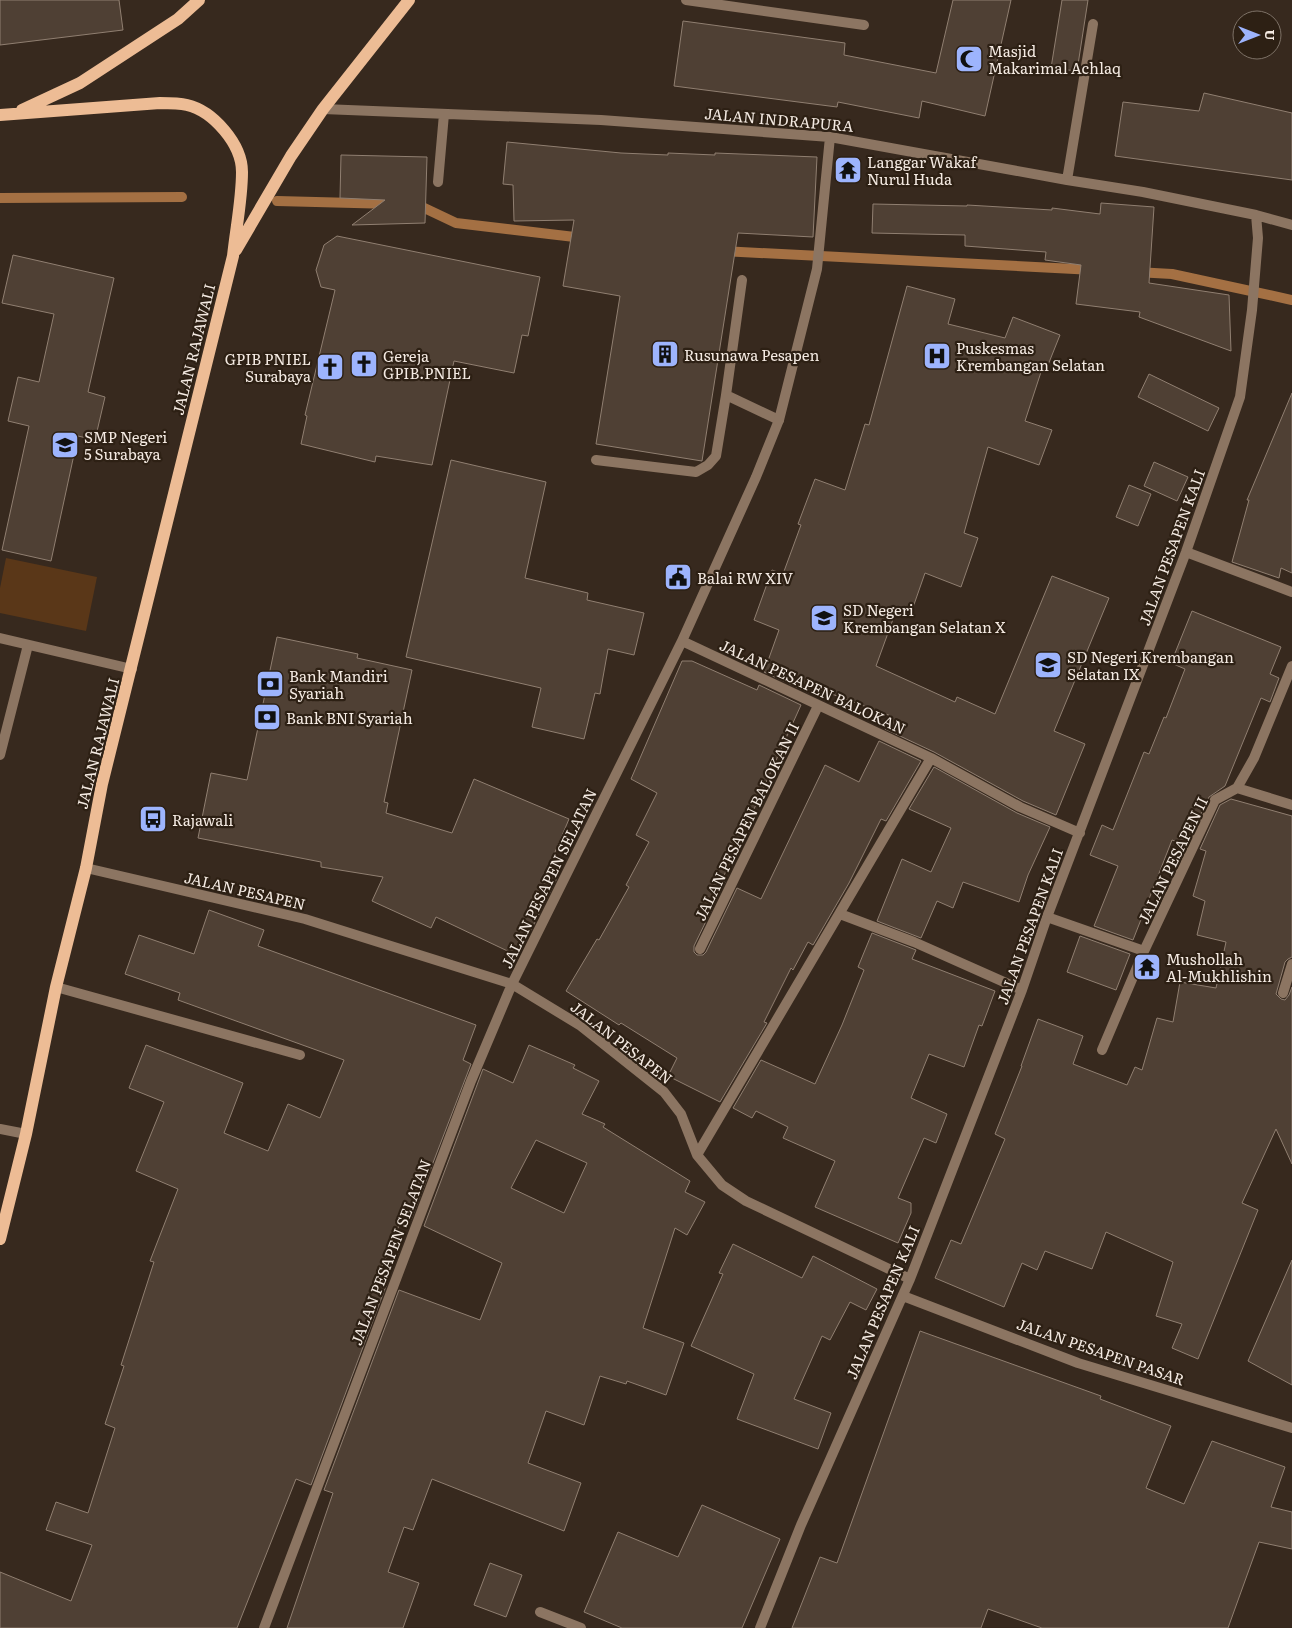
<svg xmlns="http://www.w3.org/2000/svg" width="1292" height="1628" font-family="Literata,serif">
<rect width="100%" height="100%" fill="#37291e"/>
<path fill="#5a3718" d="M6 558 97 577 86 631 0 613V588Z"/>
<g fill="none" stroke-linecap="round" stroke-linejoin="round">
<path stroke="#a47043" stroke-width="10" d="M0 198 182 197
M277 201 393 204
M413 205H418L456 223 583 238
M722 251 1094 270
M1136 272 1172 274 1292 300"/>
</g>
<path fill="#4f4034" stroke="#907f71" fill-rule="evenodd" d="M0 0H119L123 30 0 45Z
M953 0H1011L985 116 922 101 919 118 838 102 837 107 674 86 683 21 845 43 844 55 936 73Z
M1062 0H1088L1077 71 1051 68Z
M1204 93 1292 113V180L1115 156 1123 102 1199 111Z
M507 142 621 153 668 155V153L715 155V153L817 157 813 237 738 233 702 461 596 444 620 296 563 286 574 220 514 221 513 185 503 184Z
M341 155 427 157 425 223 352 225 385 200 340 198Z
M1101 203 1154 207 1149 283 1229 295 1231 351 1139 317 1140 312 1076 304 1081 265 1045 260 1046 252 965 246V235L872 233 873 204 967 206V205L1052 210V208L1100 214Z
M337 236 540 277 528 336 522 335 514 373 454 361 432 465 376 456 375 462 301 444 307 416 305 415 335 290 321 287 316 270 324 245Z
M13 255 114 278 88 392 105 397 95 440 78 436 51 561 2 550 29 426 8 421 18 377 39 382 54 314 2 303Z
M907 286 955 299 948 324 1005 338 1013 317 1060 335 1046 370 1042 369 1025 421 1052 430 1039 465 988 447 964 533 978 538 961 587 925 573 910 616 896 611 876 666 955 702 957 697 995 714 1052 576 1109 598 1054 731 1085 744 1056 815 1023 801 934 752 885 729 891 716 810 686 807 692 764 672 779 630 754 620 772 570 783 574 801 525 798 524 815 479 845 490 865 424 869 425Z
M1149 374 1219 408 1208 431 1138 397Z
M1292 393V573L1281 568 1279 578 1232 562 1249 500H1247Z
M451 460 546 482 525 578 588 593 587 600 644 613 634 655 608 649 600 694 595 693 584 739 532 727 541 688 406 657Z
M1154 462 1188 477 1177 501 1144 486Z
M1129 485 1151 494 1138 526 1116 517Z
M1192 611 1281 647 1270 674 1279 678 1270 702 1261 698 1225 786 1209 797 1186 845 1172 840 1133 940 1094 926 1118 866 1090 855 1102 825 1113 830 1144 752 1149 754 1164 717 1166 718 1185 669 1171 663Z
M277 637 358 654 357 658 412 670 384 802 388 803 386 813 452 833 474 779 569 819 547 871 558 876 518 956 436 917 431 928 372 901 383 877 321 867V862L198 838 211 773 247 780Z
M682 661H692L757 690 759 685 801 705 722 880 725 882 694 946V952L697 955H703L706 952 737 888 761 899 825 765 859 782 879 741 921 761 886 821 881 819 849 883 813 945 808 942 793 970 791 968 764 1022 767 1023 720 1102 668 1076 677 1058 621 1023 619 1025 566 991 597 939 599 940 629 887 626 885 649 842 636 835 657 793 631 779Z
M934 767 1017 813 1050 827 1028 875 1019 902 963 882 953 908 937 901 921 938 877 921 902 859 931 872 951 828 909 809Z
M1231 799 1292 816V957L1288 959 1285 962 1276 994 1281 999 1285 1000 1289 995 1292 987V1164L1276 1129 1242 1203 1258 1210 1198 1359 1172 1348 1182 1324 1156 1316 1173 1262 1106 1232 1092 1269 1045 1251 1037 1270 1022 1263 1004 1307 935 1278 951 1240 961 1244 1005 1139 995 1134 1022 1066H1021L1038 1019 1083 1036 1073 1064 1127 1085 1135 1067 1142 1070 1157 1018 1173 1022 1180 982 1216 988 1226 942 1197 935 1205 901 1193 896 1206 851 1200 849 1220 805Z
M209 910 264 930 258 946 476 1025 463 1060 471 1064 411 1220 403 1216 379 1274 385 1276 382 1284 386 1286 311 1485 296 1479 237 1628H0V1572L71 1601 92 1545 46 1530 56 1502 88 1513 115 1428 105 1424 124 1366 121 1365 154 1262 150 1261 178 1189 136 1171 164 1102 129 1088 146 1045 243 1083 224 1133 268 1151 288 1104 320 1118 344 1060 178 1000 180 993 125 974 139 935 194 954Z
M872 933 916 950 912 959 995 991 982 1026 979 1025 964 1067 929 1054 911 1098 947 1114 936 1143 924 1138 898 1198 911 1203V1213L898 1243 815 1207 835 1161 783 1138 788 1127 756 1111 752 1118 733 1108 761 1060 815 1084 842 1025 864 970 858 967Z
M1080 936 1130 954 1116 990 1067 972Z
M529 1045 575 1065 573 1068 599 1081 582 1114 605 1124 603 1127 690 1181 685 1192 705 1202 687 1235 675 1228 643 1328 684 1343 666 1395 627 1381 626 1384 600 1376 584 1425 546 1411 528 1463 581 1483 564 1531 432 1479 413 1530 404 1527 388 1572 419 1583 403 1628H287L333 1493 324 1490 399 1290 480 1320 502 1263 424 1226 483 1069 513 1083ZM536 1140 587 1163 564 1213 511 1188Z
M733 1244 802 1278 813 1256 877 1289 866 1310 850 1302 830 1340 822 1336 794 1399 831 1413 818 1449 737 1419 754 1374 691 1346 723 1274 719 1273Z
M1292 1260V1385L1248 1361Z
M920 1331 1101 1396 1100 1399 1171 1426 1146 1488 1184 1504 1212 1441 1285 1467 1271 1507 1292 1512V1549L1259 1542 1228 1628H1042L988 1609 981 1628H792L820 1557 837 1563Z
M702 1505 780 1539 742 1628H622L584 1612 618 1532 678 1557Z
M490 1563 522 1575 506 1617 474 1605Z"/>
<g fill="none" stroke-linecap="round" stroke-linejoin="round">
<path stroke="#8c7562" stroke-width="10" d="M686 0 864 25
M726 395 742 280
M596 460 696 472 708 465 716 456 726 395 779 420
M0 638 132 669
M0 755 28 645
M56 987 300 1055
M0 1129 26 1134"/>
<path stroke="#8c7562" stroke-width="10" d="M323 109 601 120 830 137 1067 180 1143 192 1256 215 1292 225
M1067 180 1093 24
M438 182 444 114
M1186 552 1292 592
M682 641 931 758 1020 807 1080 833
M1237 788 1292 805
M86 868 305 919 512 984 581 1026 664 1092 681 1114 697 1155 722 1185 746 1201 910 1279
M840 914 914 942 1022 990
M1047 917 1144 951
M700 949 818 706
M1283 993 1292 964
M1102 1050 1144 951 1215 800 1237 788 1254 758 1292 666
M697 1155 931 758
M903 1296 1078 1363 1292 1428
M540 1612 581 1628
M264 1628 471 1081 512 984 682 641 756 477 779 420 817 269 830 137
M760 1628 801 1525 910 1279 1022 990 1047 917 1186 552 1240 397 1252 310 1258 238 1256 215"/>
<path stroke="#edbc95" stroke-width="12" d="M22 110 80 83 178 19 199 0
M0 115 160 103C169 103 179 103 187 105 213 111 242 144 242 172 242 199 236 228 233 256L102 784 86 868 56 987 26 1134 0 1239
M236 250 291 156 323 109 409 0"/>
</g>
<defs>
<g id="mosque-square" transform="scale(1.4375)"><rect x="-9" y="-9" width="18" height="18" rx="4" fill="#9db4fd" stroke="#2d2014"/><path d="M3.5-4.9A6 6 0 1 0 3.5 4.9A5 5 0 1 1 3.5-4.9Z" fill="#111"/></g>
<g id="temple-square" transform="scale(1.4375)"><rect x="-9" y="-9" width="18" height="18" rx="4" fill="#9db4fd" stroke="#2d2014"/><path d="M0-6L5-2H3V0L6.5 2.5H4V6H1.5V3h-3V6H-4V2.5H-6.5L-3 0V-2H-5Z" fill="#111"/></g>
<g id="building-square" transform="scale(1.4375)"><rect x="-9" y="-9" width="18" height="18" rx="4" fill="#9db4fd" stroke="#2d2014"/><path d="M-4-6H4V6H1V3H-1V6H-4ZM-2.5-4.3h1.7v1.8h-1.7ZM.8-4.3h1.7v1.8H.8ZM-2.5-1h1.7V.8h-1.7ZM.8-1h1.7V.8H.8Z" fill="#111"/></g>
<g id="hospital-square" transform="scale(1.4375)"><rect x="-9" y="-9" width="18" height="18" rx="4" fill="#9db4fd" stroke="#2d2014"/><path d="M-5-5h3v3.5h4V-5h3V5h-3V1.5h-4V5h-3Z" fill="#111"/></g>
<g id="church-square" transform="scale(1.4375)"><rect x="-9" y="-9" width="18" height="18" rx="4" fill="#9db4fd" stroke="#2d2014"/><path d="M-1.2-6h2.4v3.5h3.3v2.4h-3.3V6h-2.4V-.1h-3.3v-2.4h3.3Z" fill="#111"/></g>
<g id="school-square" transform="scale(1.4375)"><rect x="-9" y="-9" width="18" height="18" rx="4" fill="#9db4fd" stroke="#2d2014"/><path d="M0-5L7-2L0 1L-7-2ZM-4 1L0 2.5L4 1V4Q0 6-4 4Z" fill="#111"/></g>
<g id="civic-square" transform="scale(1.4375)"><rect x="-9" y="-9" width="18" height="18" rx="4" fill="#9db4fd" stroke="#2d2014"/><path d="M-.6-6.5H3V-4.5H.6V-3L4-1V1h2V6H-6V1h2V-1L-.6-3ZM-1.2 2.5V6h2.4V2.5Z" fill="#111"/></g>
<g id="bank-square" transform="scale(1.4375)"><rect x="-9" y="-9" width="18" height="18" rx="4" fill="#9db4fd" stroke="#2d2014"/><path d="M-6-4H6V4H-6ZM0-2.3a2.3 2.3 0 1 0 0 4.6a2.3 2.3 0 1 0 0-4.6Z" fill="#111"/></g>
<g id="bus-square" transform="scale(1.4375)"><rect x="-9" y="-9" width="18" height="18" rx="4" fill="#9db4fd" stroke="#2d2014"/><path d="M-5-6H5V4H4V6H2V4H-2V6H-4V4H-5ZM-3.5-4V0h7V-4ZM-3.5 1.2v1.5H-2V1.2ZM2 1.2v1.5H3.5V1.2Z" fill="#111"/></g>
</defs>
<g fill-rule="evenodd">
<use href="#mosque-square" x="969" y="59"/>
<use href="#temple-square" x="848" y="170"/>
<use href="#building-square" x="665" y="354"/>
<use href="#hospital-square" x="937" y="356"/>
<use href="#church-square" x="364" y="364"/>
<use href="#church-square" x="330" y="367"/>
<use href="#school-square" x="65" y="445"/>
<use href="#civic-square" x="678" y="577"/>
<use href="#school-square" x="824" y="618"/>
<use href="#school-square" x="1048" y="665"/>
<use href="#bank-square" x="270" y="684"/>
<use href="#bank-square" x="267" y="717"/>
<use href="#bus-square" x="153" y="819"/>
<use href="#temple-square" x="1147" y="967"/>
</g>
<g text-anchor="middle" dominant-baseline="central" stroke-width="4.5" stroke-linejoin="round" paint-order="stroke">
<g font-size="15" fill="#f4eae2" stroke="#2d2014" text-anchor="start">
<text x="988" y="50">Masjid<tspan x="988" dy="17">Makarimal Achlaq</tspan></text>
<text x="867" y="161">Langgar Wakaf<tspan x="867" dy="17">Nurul Huda</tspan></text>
<text x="956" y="347">Puskesmas<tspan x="956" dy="17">Krembangan Selatan</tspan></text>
<text x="684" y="354">Rusunawa Pesapen</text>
<text x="383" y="355">Gereja<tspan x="383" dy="17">GPIB.PNIEL</tspan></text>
<text x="311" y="358" text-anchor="end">GPIB PNIEL<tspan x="311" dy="17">Surabaya</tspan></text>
<text x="84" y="436">SMP Negeri<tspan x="84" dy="17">5 Surabaya</tspan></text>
<text x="697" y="577">Balai RW XIV</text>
<text x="843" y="609">SD Negeri<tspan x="843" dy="17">Krembangan Selatan X</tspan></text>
<text x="1067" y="656">SD Negeri Krembangan<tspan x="1067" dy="17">Selatan IX</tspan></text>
<text x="289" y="675">Bank Mandiri<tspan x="289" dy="17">Syariah</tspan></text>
<text x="286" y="717">Bank BNI Syariah</text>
<text x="172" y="819">Rajawali</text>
<text x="1166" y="958">Mushollah<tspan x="1166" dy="17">Al-Mukhlishin</tspan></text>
</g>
<g font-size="15" fill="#f4eae2" stroke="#2d2014">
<text transform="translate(779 119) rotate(5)">JALAN INDRAPURA</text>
<text transform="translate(193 349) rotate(-76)">JALAN RAJAWALI</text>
<text transform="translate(1171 547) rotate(-70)">JALAN PESAPEN KALI</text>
<text transform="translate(813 686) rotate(25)">JALAN PESAPEN BALOKAN</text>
<text transform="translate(97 743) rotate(-76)">JALAN RAJAWALI</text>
<text transform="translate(746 821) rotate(-64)">JALAN PESAPEN BALOKAN II</text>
<text transform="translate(1172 860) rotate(-64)">JALAN PESAPEN II</text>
<text transform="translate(548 878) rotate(-64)">JALAN PESAPEN SELATAN</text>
<text transform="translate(245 890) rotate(13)">JALAN PESAPEN</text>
<text transform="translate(1029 926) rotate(-70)">JALAN PESAPEN KALI</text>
<text transform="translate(622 1042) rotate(38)">JALAN PESAPEN</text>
<text transform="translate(390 1252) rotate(-69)">JALAN PESAPEN SELATAN</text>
<text transform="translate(882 1302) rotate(-67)">JALAN PESAPEN KALI</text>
<text transform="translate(1101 1351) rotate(19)">JALAN PESAPEN PASAR</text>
</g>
</g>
<g transform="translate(1257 35) rotate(90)"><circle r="24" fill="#2d2014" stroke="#7d7166"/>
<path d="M0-4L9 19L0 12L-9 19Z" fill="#9db4fd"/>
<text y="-8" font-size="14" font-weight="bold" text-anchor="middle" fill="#f4eae2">U</text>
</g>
</svg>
